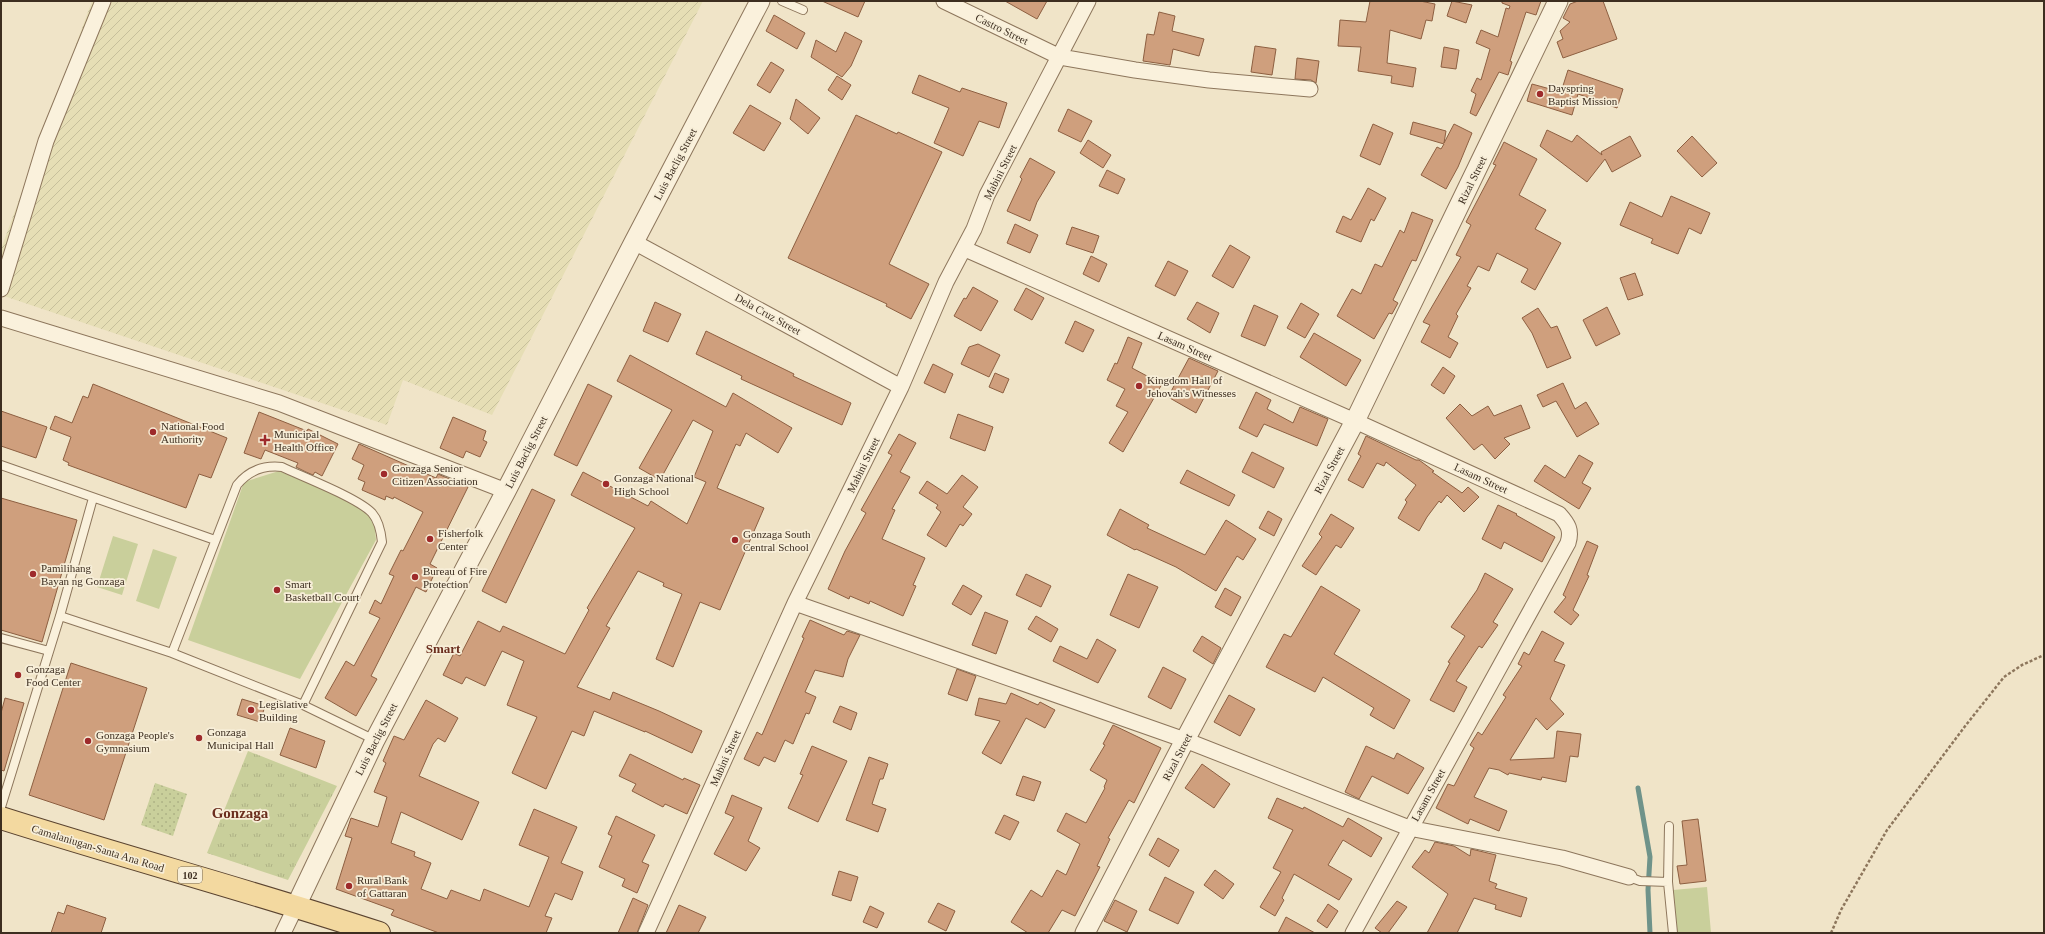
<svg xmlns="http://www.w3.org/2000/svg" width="2045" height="934" font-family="Georgia,serif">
<defs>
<pattern id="farmland-furrows" width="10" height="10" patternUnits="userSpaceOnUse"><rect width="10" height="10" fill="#e6deb5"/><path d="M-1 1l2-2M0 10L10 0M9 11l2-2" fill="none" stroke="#c6bf9b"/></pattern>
<pattern id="grass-tufts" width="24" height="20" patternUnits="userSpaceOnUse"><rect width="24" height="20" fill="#c9cf9b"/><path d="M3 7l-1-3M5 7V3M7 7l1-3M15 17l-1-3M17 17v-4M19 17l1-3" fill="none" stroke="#aeb285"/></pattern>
<pattern id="garden-dots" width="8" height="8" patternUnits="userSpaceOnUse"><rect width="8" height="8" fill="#c9cf9b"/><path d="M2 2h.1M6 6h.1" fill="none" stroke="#aeb285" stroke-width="1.8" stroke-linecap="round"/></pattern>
</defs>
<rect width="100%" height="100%" fill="#f0e4c8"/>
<path fill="url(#farmland-furrows)" d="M92 1H703L492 415 403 380 387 425 1 295V249Z"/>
<path fill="url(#grass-tufts)" d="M248 751 337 786 288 880 207 853Z"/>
<path fill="url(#garden-dots)" d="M155 783 187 794 173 836 141 825Z"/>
<path fill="#c9cf9b" d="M279 471 364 506 374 519 376 540 300 679 188 640 244 482Z
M113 536 138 544 122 595 97 587Z
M153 549 177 557 159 609 136 601Z
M1707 887 1711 933H1677L1673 890Z"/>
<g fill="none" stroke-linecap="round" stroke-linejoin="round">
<path stroke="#6f938a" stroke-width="5" d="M1638 788 1650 857 1648 890 1650 933"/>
</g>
<path fill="#cf9f7d" stroke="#8d5f41" d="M822 1H865L858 17Z
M1005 1H1047L1037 19Z
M1370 1H1420L1435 4 1432 21 1426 20 1421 39 1390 30 1387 63 1416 68 1413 87 1391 83 1392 76 1358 71 1361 47 1338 46 1340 20 1366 22Z
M1452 1 1472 5 1466 23 1447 16Z
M1502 1H1541L1536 15 1526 12 1510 61 1512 62 1508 75 1499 72 1476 116 1470 113 1476 94 1471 91 1477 78 1481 80 1490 49 1476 43 1481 30 1498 37 1506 8 1509 9 1510 6 1502 3Z
M1578 1H1603L1617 39 1563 58 1557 42 1563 39 1560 31 1570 22 1563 18 1570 4Z
M1159 12 1175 16 1172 31 1204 39 1199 56 1173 49 1170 65 1143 61 1147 34 1154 35Z
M774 15 805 33 797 49 766 31Z
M845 32 862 41 851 66 842 77 811 57 816 40 836 52Z
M1255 46 1276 49 1272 75 1251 72Z
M1444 47 1459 50 1456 69 1441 67Z
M1297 58 1319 61 1316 83 1311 80 1295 79Z
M771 62 784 70 770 93 757 85Z
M1568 70 1623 89 1617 108 1578 94 1572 115 1527 101 1532 84 1561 92Z
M919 75 960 92 962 88 1007 103 999 128 979 121 963 156 934 143 949 108 912 93Z
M837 76 851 85 842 100 828 90Z
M796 99 820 118 808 134 790 119Z
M750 105 781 123 764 151 733 133Z
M1068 109 1092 121 1081 142 1058 131Z
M856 115 897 134 898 132 942 152 889 264 929 284 911 319 886 306 887 304 788 258Z
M1413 122 1446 131 1444 143 1454 124 1472 133 1458 167 1446 189 1421 175 1437 147 1441 149 1444 144 1410 134Z
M1373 124 1393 133 1380 165 1360 156Z
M1547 130 1572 142 1577 135 1602 155 1601 152 1630 136 1641 156 1612 172 1605 159 1587 182 1540 146Z
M1692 136 1717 163 1702 177 1677 151Z
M1088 140 1111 155 1103 168 1080 153Z
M1504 142 1537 159 1519 195 1546 210 1535 229 1561 243 1535 290 1521 282 1528 269 1497 253 1489 271 1478 266 1467 286 1471 288 1456 314 1458 316 1448 337 1458 343 1450 358 1421 342 1430 325 1423 322 1461 257 1456 255 1471 225 1466 222 1496 165 1493 164Z
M1030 158 1055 172 1037 202 1030 221 1007 211 1022 179 1020 177Z
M1107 170 1125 179 1118 194 1099 186Z
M1368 188 1386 198 1374 221 1371 219 1361 242 1336 232 1343 216 1351 220Z
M1671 196 1710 213 1701 234 1689 228 1678 254 1651 243 1653 239 1620 225 1630 202 1662 217Z
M1412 212 1433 220 1416 261 1412 260 1393 300 1398 303 1392 314 1389 313 1374 339 1337 316 1352 289 1361 294 1375 264 1382 267 1400 230 1404 233Z
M1015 224 1038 235 1030 253 1007 243Z
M1072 227 1099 236 1093 253 1066 244Z
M1230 245 1250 257 1233 288 1212 276Z
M1091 256 1107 264 1099 282 1083 274Z
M1168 261 1188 271 1175 296 1155 286Z
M1635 273 1643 295 1628 300 1620 278Z
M973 287 998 301 981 331 954 316 964 298 966 299Z
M1026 288 1044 298 1032 320 1014 310Z
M655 302 681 314 668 342 643 331Z
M1197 302 1219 313 1210 333 1187 319Z
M1301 303 1319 314 1305 338 1287 328Z
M1254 305 1278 316 1265 346 1241 336Z
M1607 307 1620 334 1596 346 1583 320Z
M1538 308 1551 328 1557 326 1571 358 1547 368 1532 333 1522 318Z
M1075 321 1094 330 1083 352 1065 343Z
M706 331 794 374 793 376 851 403 842 425 741 379 742 376 696 354Z
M1314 333 1361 360 1346 386 1300 357Z
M1128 337 1142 343 1132 368 1162 384 1123 452 1109 443 1128 412 1116 406 1125 389 1107 380 1115 363 1117 364Z
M978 344 1000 355 989 377 961 364 969 347Z
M630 355 726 407 733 393 792 428 778 453 746 433 740 446 736 444 717 488 764 508 720 610 700 602 673 667 656 659 682 594 663 586 664 583 638 571 606 626 610 628 577 687 610 700 613 692 659 711 702 731 692 753 645 731V732L594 711 584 736 572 731 546 789 512 773 537 717 507 705 524 661 502 651 485 686 466 677 462 684 443 675 454 653 460 656 478 621 500 632 503 626 565 654 589 610 587 608 635 528 571 495 583 472 648 506 651 501 687 524 706 482 694 477 713 431 693 420 660 480 639 468 672 410 617 381Z
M1189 358 1218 371 1196 413 1168 397Z
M933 364 953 374 945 393 924 383Z
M1443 367 1455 376 1444 394 1431 385Z
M995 373 1009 379 1003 393 989 387Z
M1563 383 1575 409 1586 402 1599 424 1577 437 1556 401 1543 407 1537 395Z
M93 384 227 438 211 478 199 474 186 508 68 465 69 463 63 460 71 437 50 429 55 416 72 423 83 396 88 398Z
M588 384 612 396 577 466 554 455Z
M1256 392 1271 400 1267 409 1293 423 1300 407 1328 419 1317 446 1264 424 1257 437 1239 428Z
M1460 404 1472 416 1488 406 1494 416 1521 405 1530 428 1504 438 1510 444 1495 459 1482 444 1474 450 1446 418Z
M1 411 47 427 36 458 1 446Z
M259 412 307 431 308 429 338 444 322 476 315 472 313 475 306 472 296 467 298 463 265 450 261 459 244 453Z
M958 414 993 427 985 451 950 438Z
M453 417 486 431 483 440 487 442 480 457 466 451 463 458 440 448Z
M899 434 916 443 900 472 910 477 892 509 895 510 882 539 925 558 913 585 916 586 903 616 870 601 869 604 850 596 849 599 828 589 845 551 866 513 861 510 892 455 888 453Z
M1366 436 1416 460H1419L1434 471 1432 472 1462 493 1468 487 1479 497 1464 512 1447 495 1441 503 1439 501 1427 517 1419 531 1398 518 1407 502 1405 500 1416 485 1386 462 1384 466 1377 463 1363 488 1348 480 1361 456 1358 454Z
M359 444 436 478 438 474 468 487 430 564 437 568 426 592 416 587 371 676 377 679 356 716 325 698 346 661 354 666 380 618 369 613 375 600 381 604 394 576 389 574 401 550 403 551 423 512 394 497 393 499 386 496 385 500 362 490 365 482 358 479 364 465 352 459Z
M1252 452 1284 468 1274 488 1242 472Z
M1579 455 1593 463 1582 483 1591 488 1579 509 1534 481 1545 465 1565 478Z
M1187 470 1235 495 1229 506 1180 483Z
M962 475 978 487 963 507 972 514 963 526 960 524 946 547 927 535 941 512 936 508 938 505 919 493 927 481 947 494Z
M532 489 555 500 506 603 482 591Z
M1 498 77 520 42 642 1 630Z
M1498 505 1517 514 1516 515 1555 537 1542 562 1504 542 1501 549 1482 539Z
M1120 509 1149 525 1147 528 1205 555 1226 520 1256 539 1243 560 1237 556 1216 591 1176 567 1136 549 1135 550 1107 535Z
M1268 511 1282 519 1274 536 1259 528Z
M1331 514 1354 528 1341 548 1336 545 1316 575 1302 566 1322 537 1319 534Z
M1587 541 1598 546 1587 575 1589 576 1573 610 1579 615 1571 625 1554 612 1566 597 1563 595Z
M1485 573 1513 589 1493 622 1498 625 1482 648 1479 646 1456 681 1467 687 1454 712 1430 700 1450 663 1448 662 1465 636 1451 627 1477 590Z
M1026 574 1051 586 1041 607 1016 595Z
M1128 574 1158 587 1139 628 1110 615Z
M963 585 982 596 971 615 952 604Z
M1321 586 1360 610 1334 654 1410 700 1394 729 1370 715 1374 708 1323 677 1315 692 1266 667 1284 634 1291 637Z
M1225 588 1241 597 1231 616 1215 607Z
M985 612 1008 621 996 654 972 645Z
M1036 616 1058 629 1051 642 1028 629Z
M810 620 844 635 847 631 860 635 848 659 843 677 815 670 805 692 816 697 809 714 806 713 793 744 785 740 775 762 764 757 759 766 744 759 757 732 762 735 804 638 802 637Z
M1542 631 1564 643 1554 661 1565 665 1550 699 1564 714 1547 730 1536 718 1510 760 1554 758 1557 731 1581 734 1578 757 1570 756 1566 782 1542 777 1541 780 1509 773 1508 775 1499 770 1489 768 1474 797 1507 811 1499 831 1470 819 1468 824 1436 808 1448 784 1454 786 1474 748 1470 745 1478 732 1482 735 1506 697 1503 695 1522 666 1518 664 1524 652 1529 655Z
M1202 636 1221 648 1213 664 1193 651Z
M1097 639 1116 650 1098 683 1053 661 1060 646 1087 659Z
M71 663 147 688 104 820 29 795Z
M1163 667 1186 679 1171 709 1148 697Z
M957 669 976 676 967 701 948 694Z
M1011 693 1038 705 1040 702 1055 710 1045 728 1026 718 1001 764 982 753 1000 721 975 715 979 698 1006 704Z
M1229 695 1255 709 1240 736 1214 722Z
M5 698 24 703 4 771 1 770V713Z
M242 699 265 706 260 722 237 715Z
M426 700 458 718 445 742 438 738 433 744 419 776 479 802 462 840 401 812 391 843 415 852 414 856 431 863 421 889 447 899 451 890 480 901 484 889 529 907 549 857 519 845 534 809 577 827 561 863 583 872 572 900 555 893 545 916 552 918 546 933H439L391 915 394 910 336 889 352 838 345 836 351 818 378 827 387 797 374 792 386 763 383 761 394 736 404 740Z
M840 706 857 713 851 730 833 722Z
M1113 725 1161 748 1134 803 1129 800 1108 838 1110 839 1097 866 1100 867 1075 916 1062 910 1048 933H1028L1011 922 1031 890 1042 897 1057 870 1066 875 1080 844 1057 831 1066 813 1086 823 1105 788 1104 787 1107 780 1090 770 1105 745 1103 744Z
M290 728 325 741 316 768 280 755Z
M812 746 847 761 818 822 788 808 803 775 800 774Z
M1366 746 1394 759 1397 753 1424 768 1408 794 1372 776 1359 799 1345 792Z
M630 754 683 780 684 778 700 785 687 814 665 804 663 807 632 791 636 784 619 776Z
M869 757 888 764 883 779H880L872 804 886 809 878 832 846 820Z
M1202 764 1230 784 1214 808 1185 788Z
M1023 776 1041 782 1034 801 1016 795Z
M732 795 762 808 748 841 760 848 746 871 714 854 734 817 725 813Z
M1277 798 1303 809 1304 807 1343 827 1348 818 1382 838 1371 857 1343 840 1328 865 1352 879 1339 900 1294 874 1282 898 1284 900 1275 916 1260 907 1281 872 1273 868 1293 830 1268 818Z
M1004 815 1019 822 1010 840 995 833Z
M616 816 655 835 642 862 649 865 637 893 622 886 625 879 599 867 612 836 608 834Z
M1698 819 1706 881 1680 884 1677 866 1687 865 1682 821Z
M1158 838 1179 850 1169 867 1149 855Z
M1435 842 1454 846 1470 856 1471 849 1496 855 1489 881 1497 884 1495 888 1527 898 1521 917 1495 909 1496 905 1474 898 1457 933H1427L1448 894 1412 867 1425 850 1429 853Z
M1215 870 1234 884 1223 899 1204 885Z
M839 871 858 877 851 901 832 895Z
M1165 877 1194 892 1178 924 1149 910Z
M633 898 648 905 637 933H618Z
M1115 900 1137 911 1127 932 1104 921Z
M1397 901 1407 907 1388 933H1382L1375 928Z
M938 903 955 911 946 931 928 922Z
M1328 904 1338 911 1327 928 1317 921Z
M67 905 106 918 101 933H51L58 912 64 914Z
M679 905 706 917 698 933H666Z
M870 906 884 913 877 928 863 922Z
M1286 917 1315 933H1278Z"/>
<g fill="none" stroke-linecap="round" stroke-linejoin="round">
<g stroke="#8d765c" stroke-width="10">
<path id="service" d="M782 1 803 10
M1 465 215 540
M60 616 172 653 303 705 375 740
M1 638 49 651
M172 653 237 485C249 470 264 465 282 467 303 477 358 498 372 513 379 521 381 532 382 542L303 705
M1 807 60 616 93 498
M1669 826 1668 882 1673 933
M1629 877 1640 881 1668 882"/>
</g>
<g stroke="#8d765c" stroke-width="17">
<path id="minor" d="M944 1 1060 57 1135 70 1209 80 1310 89
M634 242 901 387
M965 249 1355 421 1559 514C1568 524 1572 530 1568 543L1353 933
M1 289 46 141 103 1
M1 318 279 403 506 491
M795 603 1185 740 1409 828 1562 858 1629 877
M283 933 296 906
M646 933 795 603 901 387 946 282 974 229 987 195 1088 1"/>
</g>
<g stroke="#8d765c" stroke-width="21">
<path id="tertiary" d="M296 906 375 740 506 491 634 242 760 1
M1085 933 1185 740 1355 421 1558 1"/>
</g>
<g stroke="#5b4430" stroke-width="24">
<path id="primary" d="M1 818C127 858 254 892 379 933"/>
</g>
<path stroke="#8d765c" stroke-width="2.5" stroke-dasharray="3 2" stroke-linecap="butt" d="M1831 933 1841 910 1887 830 1966 725 2004 677 2022 665 2044 655"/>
<use href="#service" stroke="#faf1dc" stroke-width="8"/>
<use href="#minor" stroke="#faf1dc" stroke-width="15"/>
<use href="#tertiary" stroke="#faf1dc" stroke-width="19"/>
<use href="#primary" stroke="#f3d9a0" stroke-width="22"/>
</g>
<g fill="#9e2a2b" stroke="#f7eed8" stroke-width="1.5">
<circle cx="1540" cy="94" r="4"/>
<circle cx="1139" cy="386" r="4"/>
<circle cx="153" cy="432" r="4"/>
<path d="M263 434h4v4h4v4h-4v4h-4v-4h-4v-4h4z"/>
<circle cx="384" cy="474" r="4"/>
<circle cx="606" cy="484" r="4"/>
<circle cx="430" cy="539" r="4"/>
<circle cx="735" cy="540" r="4"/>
<circle cx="33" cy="574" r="4"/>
<circle cx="415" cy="577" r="4"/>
<circle cx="277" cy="590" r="4"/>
<circle cx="18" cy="675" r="4"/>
<circle cx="251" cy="710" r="4"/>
<circle cx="199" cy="738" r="4"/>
<circle cx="88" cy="741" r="4"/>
<circle cx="349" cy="886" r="4"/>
</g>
<g text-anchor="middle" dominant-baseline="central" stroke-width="3.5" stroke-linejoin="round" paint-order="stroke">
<rect fill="#f7eed8" stroke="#756857" stroke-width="1" x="178" y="867" width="24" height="16" rx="3"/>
<g font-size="10" font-weight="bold" fill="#3d2e20">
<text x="190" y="875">102</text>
</g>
<g font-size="11" fill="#3d2e20" stroke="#f7eed8">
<text transform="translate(1002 29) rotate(26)">Castro Street</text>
<text transform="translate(675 164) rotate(-62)">Luis Baclig Street</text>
<text transform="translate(1000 172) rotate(-63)">Mabini Street</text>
<text transform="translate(1472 180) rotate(-64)">Rizal Street</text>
<text transform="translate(768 314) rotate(29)">Dela Cruz Street</text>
<text transform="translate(1185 346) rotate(24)">Lasam Street</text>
<text transform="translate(526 452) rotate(-63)">Luis Baclig Street</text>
<text transform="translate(863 465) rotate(-64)">Mabini Street</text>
<text transform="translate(1329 470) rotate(-62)">Rizal Street</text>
<text transform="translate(1481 478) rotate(25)">Lasam Street</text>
<text transform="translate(376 739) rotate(-63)">Luis Baclig Street</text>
<text transform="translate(1177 757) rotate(-63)">Rizal Street</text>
<text transform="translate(725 758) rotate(-66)">Mabini Street</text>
<text transform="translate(1428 795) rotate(-61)">Lasam Street</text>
<text transform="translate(98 848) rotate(17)">Camalaniugan-Santa Ana Road</text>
</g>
<g font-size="11" fill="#3d2e20" stroke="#f7eed8" text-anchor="start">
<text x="1548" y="88">Dayspring<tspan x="1548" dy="13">Baptist Mission</tspan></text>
<text x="1147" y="380">Kingdom Hall of<tspan x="1147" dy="13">Jehovah's Witnesses</tspan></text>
<text x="161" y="426">National Food<tspan x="161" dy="13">Authority</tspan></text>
<text x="274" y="434">Municipal<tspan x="274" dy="13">Health Office</tspan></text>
<text x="392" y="468">Gonzaga Senior<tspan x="392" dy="13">Citizen Association</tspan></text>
<text x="614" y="478">Gonzaga National<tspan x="614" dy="13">High School</tspan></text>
<text x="438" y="533">Fisherfolk<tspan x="438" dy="13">Center</tspan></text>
<text x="743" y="534">Gonzaga South<tspan x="743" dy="13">Central School</tspan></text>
<text x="41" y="568">Pamilihang<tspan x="41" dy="13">Bayan ng Gonzaga</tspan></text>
<text x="423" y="571">Bureau of Fire<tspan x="423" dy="13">Protection</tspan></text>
<text x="285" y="584">Smart<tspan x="285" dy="13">Basketball Court</tspan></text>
<text x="26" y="669">Gonzaga<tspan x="26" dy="13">Food Center</tspan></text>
<text x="259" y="704">Legislative<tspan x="259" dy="13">Building</tspan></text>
<text x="207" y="732">Gonzaga<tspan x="207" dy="13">Municipal Hall</tspan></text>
<text x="96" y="735">Gonzaga People's<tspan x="96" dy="13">Gymnasium</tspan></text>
<text x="357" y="880">Rural Bank<tspan x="357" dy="13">of Gattaran</tspan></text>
</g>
<g font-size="13" font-weight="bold" fill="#6b2e1e" stroke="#f7eed8">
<text x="443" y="648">Smart</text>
</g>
<g font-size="15" font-weight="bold" fill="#6b2e1e" stroke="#f7eed8">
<text x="240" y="813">Gonzaga</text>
</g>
</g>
<rect width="2045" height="934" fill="none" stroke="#3d2e20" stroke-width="4"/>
</svg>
